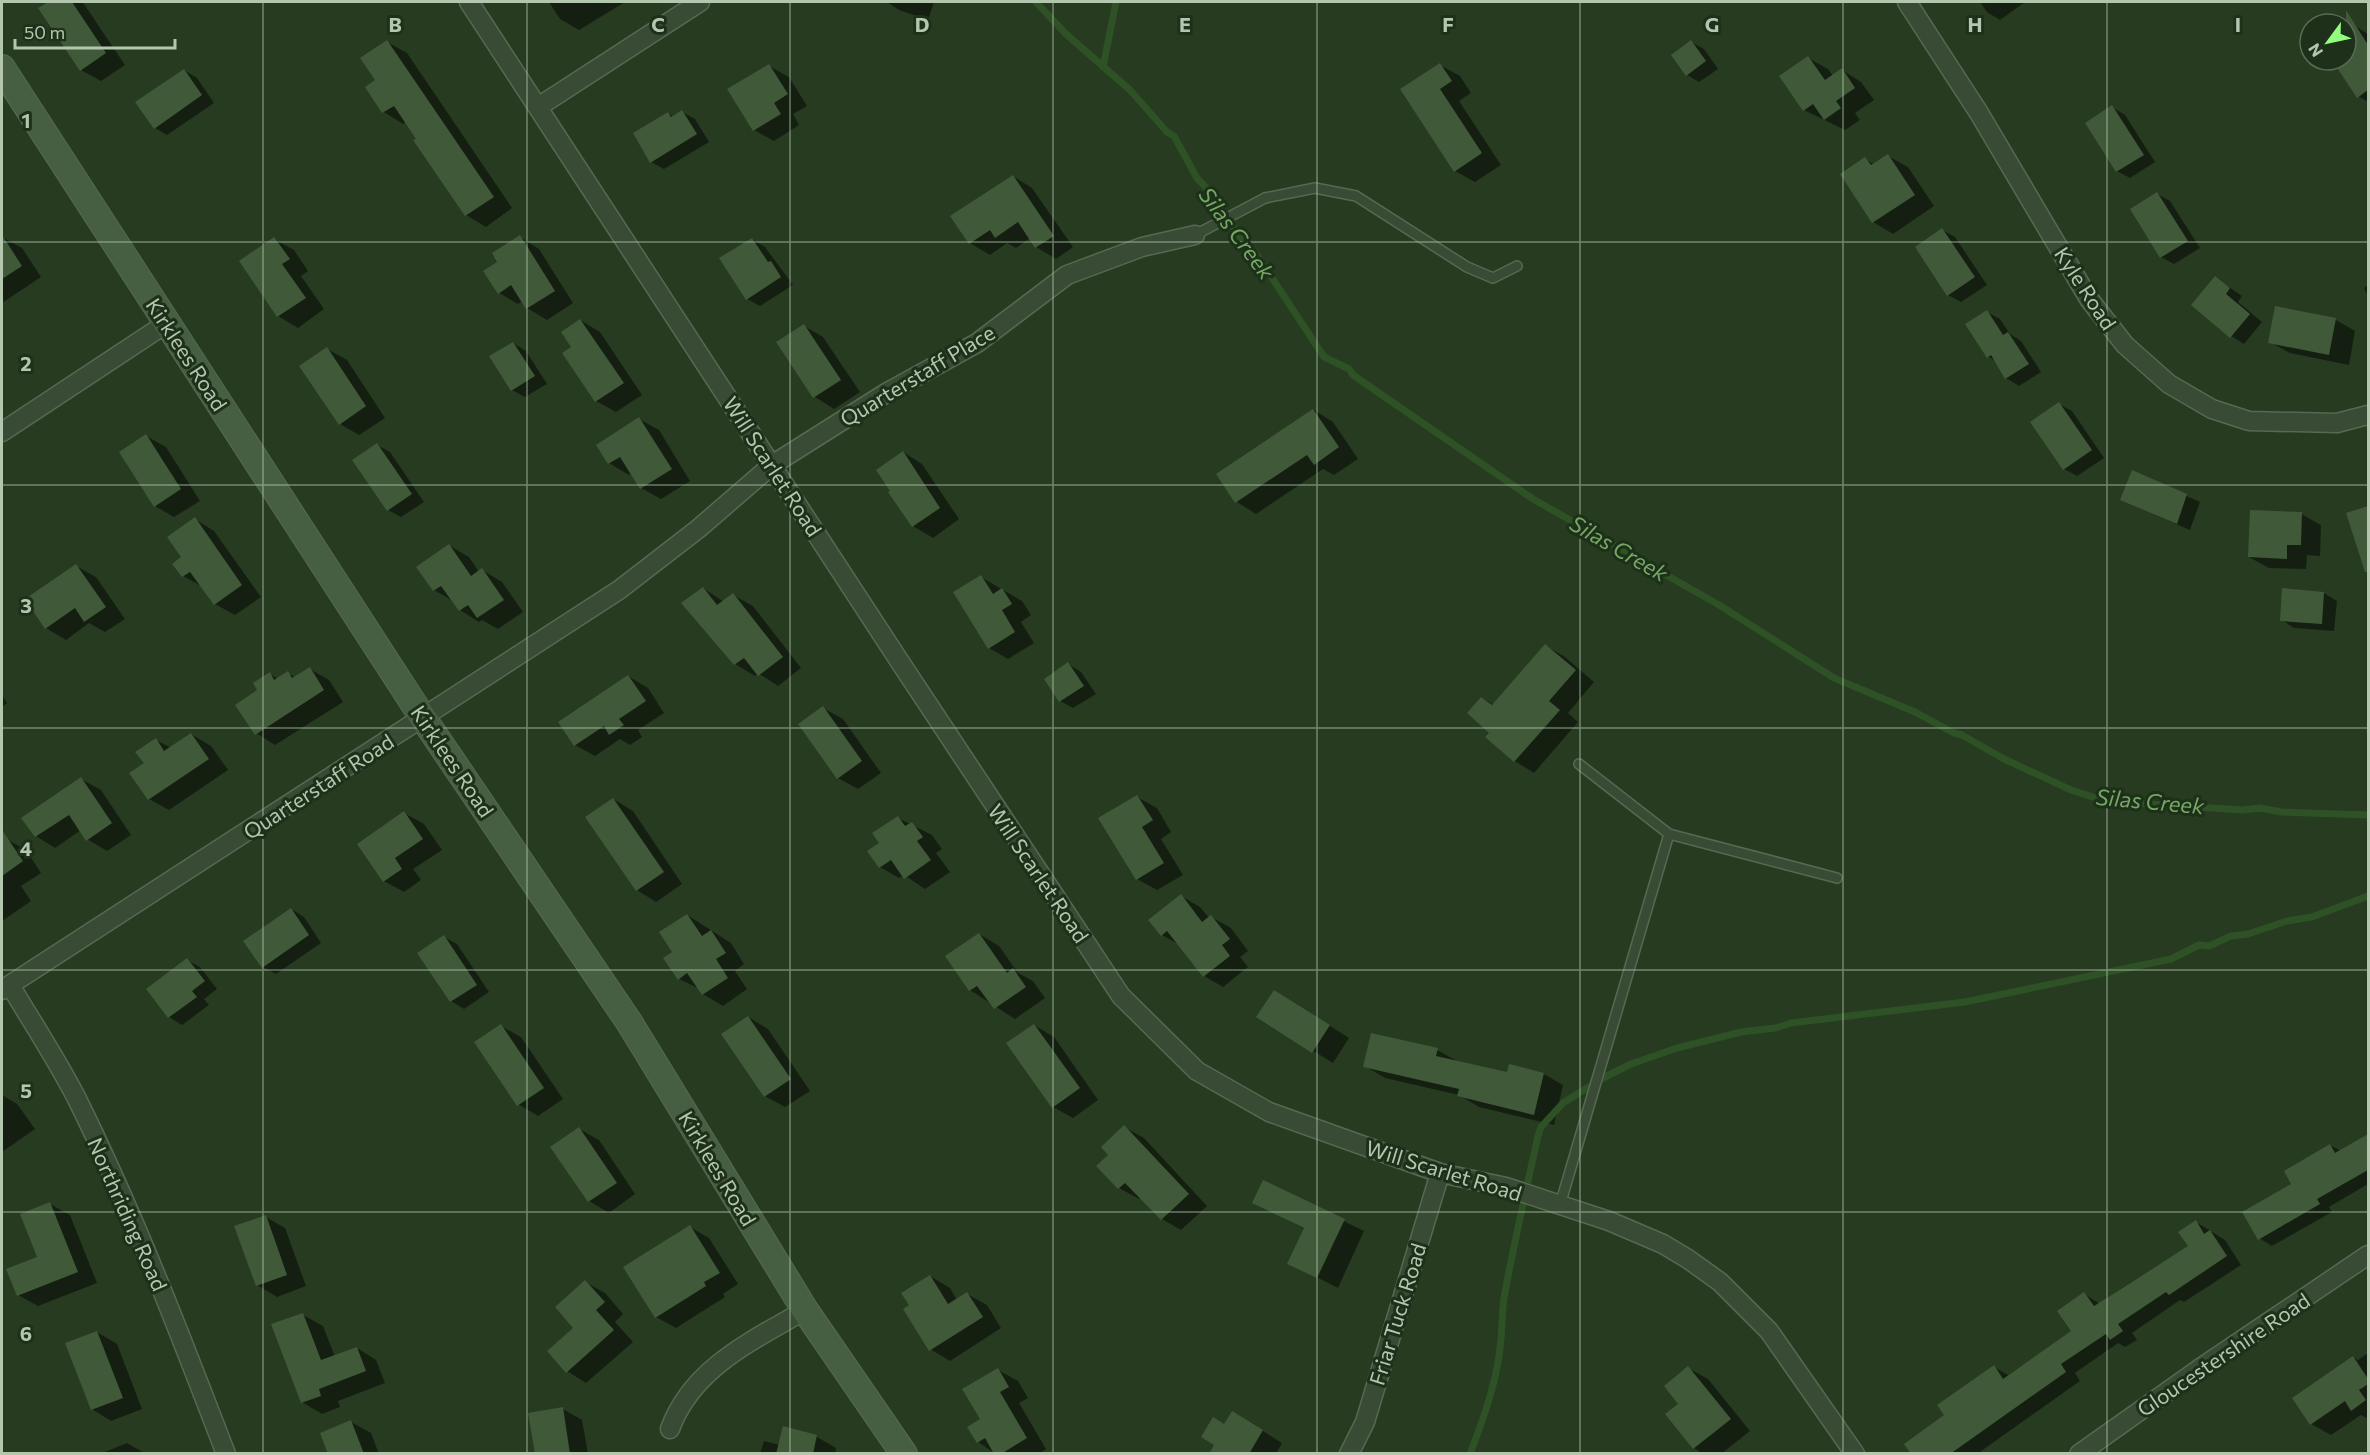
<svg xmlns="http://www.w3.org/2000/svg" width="2370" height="1455" font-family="Commissioner,sans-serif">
<rect width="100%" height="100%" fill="#263b20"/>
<path fill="#0007" d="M51 2H80L84 4 125 65 101 81 81 70 40 8Z
M549 2H625L579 30 560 19Z
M887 2H934L928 20 899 10Z
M1980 2H2025L2000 20 1987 12Z
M2355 26 2368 34V102L2358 96 2334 60H2346V33Z
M387 42 407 53 512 208 486 227 466 215 406 122 403 124 384 112 367 88 378 81Z
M1691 42 1704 49 1718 69 1699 82 1687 75Z
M1808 58 1828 69 1833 76 1842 70 1861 82 1874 100 1855 113 1860 120 1845 130 1804 110Z
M1440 65 1460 76 1471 93 1459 101 1501 165 1475 182 1455 171 1402 90Z
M769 66 789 77 807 106 793 114 799 125 774 141 754 130Z
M184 70 197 78 214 103 167 135 155 128Z
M2112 107 2125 115 2155 162 2130 178 2117 171Z
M682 112 695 119 709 142 664 169 651 162 668 113 674 117Z
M1888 156 1908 167 1934 206 1893 234 1873 222 1842 174 1865 159 1875 165Z
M1013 176 1032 188 1073 247 1056 259 1036 247 1030 238 1016 248 1007 243 990 255 970 243 952 217Z
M2157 194 2170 201 2200 248 2174 264 2161 257Z
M1942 230 1955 237 1987 285 1961 302 1948 295Z
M2 237 22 248 41 277 2 303Z
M520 237 539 249 573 303 547 320 527 308 523 301 518 304 499 293 500 262Z
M274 239 294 250 308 271 301 276 324 309 298 328 278 316 241 262Z
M752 239 765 247 793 285 760 306 747 299Z
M2216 278 2242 296 2238 302 2262 322 2244 344 2231 336Z
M2368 285V297L2364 288Z
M2276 308 2336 320 2355 331 2349 365 2290 353 2270 342Z
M1987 312 2000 319 2010 334 2021 341 2041 372 2019 386 2006 378 1995 361 1988 356Z
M580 320 600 332 642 395 616 412 596 401 573 348Z
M804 326 823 337 860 392 834 409 815 397 778 343Z
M513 343 526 351 547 384 525 397 512 390Z
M327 349 347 360 385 418 359 435 340 424Z
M2059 404 2072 411 2104 458 2077 476 2064 469Z
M1314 410 1333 422 1358 459 1334 475 1323 469 1256 514 1237 502 1218 475Z
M639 419 659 430 690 481 661 499 641 488 632 473 629 475 609 463Z
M146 436 166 447 200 501 174 517 155 506Z
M377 445 390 452 424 502 401 517 388 510Z
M903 452 922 464 959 519 933 538 913 526Z
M2132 472 2200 502 2190 530 2135 506Z
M2368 507V550L2357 543 2348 514Z
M2301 514 2321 525 2320 556 2307 555 2306 569 2269 568 2249 557Z
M195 519 214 531 261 597 235 615 215 604 203 587 183 576V558Z
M450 546 469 557 479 572 482 570 502 582 523 612 498 629 482 620 479 622 460 610 453 601 434 590Z
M76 566 96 577 125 619 105 632 89 623 66 640 46 628Z
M981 577 1022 601 1031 615 1021 622 1034 643 1008 659 989 648Z
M703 588 724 602 733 595 753 606 801 668 778 686 758 673 755 676 735 664Z
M2324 593 2337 601 2334 631 2294 628 2282 620Z
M1546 646 1565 657 1594 682 1568 713 1578 722 1534 773 1515 761 1491 733 1482 698 1494 705Z
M1068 664 1081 672 1096 694 1073 708 1060 701Z
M310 669 329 680 343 702 275 745 256 733 260 691 270 674 278 679 288 673 296 678Z
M628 676 648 688 664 713 638 730 642 737 630 745 620 739 595 756 575 745Z
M2 695 7 703 2 707Z
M823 708 843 719 881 773 858 789 838 778Z
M191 734 211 746 228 770 169 810 149 799 146 764 156 740 171 748Z
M81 779 101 790 131 835 107 851 87 839 81 830 55 848 36 836Z
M1137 797 1157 808 1171 832 1161 839 1183 875 1157 890 1137 879Z
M613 799 633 811 682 884 656 902 637 890Z
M404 813 424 824 442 850 413 869 421 880 404 892 384 881Z
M898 818 932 835 942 849 936 853 950 872 925 889 904 875 899 878 880 867 881 843Z
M6 839 26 850 41 873 21 886 31 901 2 921V842Z
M1181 896 1200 907 1209 918 1211 917 1231 928 1248 951 1240 957 1248 967 1223 987 1204 976 1180 945 1162 935Z
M291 909 304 917 321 943 276 974 263 967Z
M687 915 731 943 744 964 735 971 747 989 723 1006 703 994 700 989 679 979 674 952Z
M979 934 999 946 1018 973 1033 981 1045 998 1015 1019 970 990 947 956Z
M444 937 457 944 489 992 464 1009 451 1001 419 953Z
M187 960 200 967 217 989 204 999 209 1005 182 1025 169 1017Z
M1294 1003 1349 1038 1333 1063 1258 1017Z
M748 1017 768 1029 810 1091 785 1107 765 1096Z
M1034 1025 1054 1037 1098 1100 1073 1118 1053 1107Z
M501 1026 521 1037 563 1099 538 1116 518 1104Z
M1437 1050 1457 1061 1508 1074H1544L1563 1085 1554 1125 1479 1107 1459 1095 1385 1078 1365 1066Z
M2 1095 17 1104 35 1129 2 1152Z
M1124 1127 1144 1138 1207 1206 1181 1230 1162 1219 1141 1197 1139 1199 1119 1188 1098 1166 1110 1155Z
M579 1129 599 1140 635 1194 609 1213 589 1201Z
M2368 1135V1184L2329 1207 2332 1212 2272 1246 2259 1238 2293 1185 2330 1145 2341 1151Z
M1264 1182 1364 1231 1338 1288 1289 1263 1305 1229 1254 1203Z
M50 1204 70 1215 97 1283 38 1306 18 1295 39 1257Z
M266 1217 285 1228 306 1286 277 1297 257 1285Z
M2196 1222 2225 1240 2241 1265 2184 1302 2180 1300 2132 1333 2137 1340 2125 1347 2118 1343 2075 1373 2080 1381 1977 1454H1913L1946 1415 1994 1367 2008 1375 2073 1332 2084 1294 2100 1304 2190 1246Z
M690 1227 709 1238 738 1284 723 1294 725 1297 676 1328 656 1317Z
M930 1276 950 1288 957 1300 967 1294 987 1305 1001 1328 950 1361 930 1349 911 1306Z
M585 1282 605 1293 623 1314 615 1322 633 1342 586 1383 567 1371Z
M303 1315 323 1326 335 1357 357 1348 376 1360 385 1383 338 1401 340 1407 322 1414 302 1402Z
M97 1332 117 1344 142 1409 111 1421 92 1409Z
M2368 1353V1419L2361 1415 2331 1435 2311 1424 2353 1357 2358 1360Z
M1688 1368 1708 1379 1750 1431 1721 1454H1703L1694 1448 1667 1415 1680 1404Z
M998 1370 1018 1381 1028 1398 1019 1403 1046 1449 1039 1454H996L978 1442 983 1419Z
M563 1409 582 1420 588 1454H536Z
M351 1422 371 1433 379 1454H330Z
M1252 1424 1282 1443 1276 1454H1210Z
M784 1428 817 1437 836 1448 835 1454H760L764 1441 780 1445Z
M127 1443 146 1454H100Z"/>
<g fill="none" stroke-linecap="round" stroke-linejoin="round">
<path stroke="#2e5225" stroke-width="7" d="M1036 2 1066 34 1130 90 1167 132 1174 136 1197 178 1213 195 1247 248 1255 252 1324 357 1349 369 1353 375 1533 499 1719 605 1834 678 1915 712 1954 733 1962 735 2004 759 2071 790 2105 801 2242 810 2260 808 2281 812 2368 815
M1103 67 1116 2
M1470 1454C1484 1417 1498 1379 1501 1339 1502 1325 1502 1312 1504 1298 1514 1243 1526 1190 1538 1136L1541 1127 1563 1103 1603 1078 1631 1064 1677 1048 1741 1032 1776 1028 1791 1023 1965 1002 2171 959 2199 945 2209 946 2231 936 2248 934 2287 921 2312 917 2368 896"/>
</g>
<path fill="#405a39" d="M48 2H72L106 53 80 71 38 8Z
M2346 10 2368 45V90L2357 98 2332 60H2346Z
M387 40 494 197 465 216 413 140 416 139 394 106 382 113 365 87 375 80 360 58Z
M1691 40 1706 61 1686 76 1671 55Z
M1808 56 1825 80 1842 68 1855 88 1836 101 1841 108 1824 120 1813 104 1803 111 1779 76Z
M1440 63 1452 81 1440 89 1482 153 1454 172 1400 89Z
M769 64 788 94 774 103 781 114 753 131 727 89Z
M184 69 202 95 154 129 135 102Z
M2112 105 2144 155 2116 172 2085 123Z
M682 110 697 134 650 163 633 133 668 112 671 117Z
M1888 154 1915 195 1872 223 1840 174 1865 157 1871 165Z
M1013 175 1054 236 1035 248 1018 222 995 238 990 230 969 244 950 216Z
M2157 192 2188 241 2160 258 2130 209Z
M1942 228 1975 277 1947 296 1915 247Z
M2 235 22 266 2 279Z
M520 235 555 291 526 309 511 285 498 294 483 271 497 262 492 253Z
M274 237 290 259 282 264 306 298 277 317 239 261Z
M752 238 768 262 771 261 781 277 746 300 719 258Z
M2215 276 2230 288 2226 294 2250 314 2230 338 2191 305Z
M2275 306 2336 318 2329 355 2268 343Z
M1987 310 2003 335 2008 332 2029 364 2005 379 1991 355 1987 358 1965 324Z
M580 319 624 383 595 402 562 353 571 347 561 332Z
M804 324 841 380 813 398 776 342Z
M513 342 535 376 511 391 489 356Z
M327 347 366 406 339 425 299 366Z
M2059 402 2092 450 2063 470 2030 422Z
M1313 409 1339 447 1314 465 1307 455 1235 503 1216 474Z
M639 417 672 469 640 489 620 457 608 464 596 445Z
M146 434 181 489 154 507 119 452Z
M377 443 412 494 387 511 352 460Z
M903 451 940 508 912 527 888 492 890 491 876 470Z
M2132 470 2187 494 2177 524 2120 500Z
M2368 506V572H2365L2346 513Z
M2250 510 2302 512 2301 545H2287V559L2248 557Z
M195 517 242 585 214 605 190 572 182 577 172 564 181 557 167 537Z
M449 544 471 576 482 568 504 600 477 618 468 605 459 611 441 586 433 591 416 567Z
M76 564 106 607 84 622 75 608 45 629 25 599Z
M981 575 993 594 1002 588 1012 604 1002 610 1015 632 988 649 953 592Z
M703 587 717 605 733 593 783 657 758 676 744 658 734 665 681 603Z
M2282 588 2324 592 2322 624 2280 621Z
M1545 644 1576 670 1549 701 1560 710 1514 762 1485 737 1489 733 1467 713 1481 697 1492 705Z
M1068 662 1084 686 1059 702 1044 679Z
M310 667 324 690 255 735 235 705 257 690 253 683 270 672 274 680 288 671 292 678Z
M628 675 646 701 619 719 624 725 609 735 604 726 574 746 558 722Z
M823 706 862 761 837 779 798 724Z
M191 733 209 759 148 800 129 773 144 763 135 752 156 738 164 751Z
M81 777 112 823 86 841 69 815 35 837 21 818Z
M1137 795 1153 820 1142 827 1164 863 1136 880 1098 818Z
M613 798 664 872 636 891 585 817Z
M404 811 423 839 395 858 402 869 383 882 357 844Z
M898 816 905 826 912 822 923 837 917 841 931 860 904 879 891 860 879 868 867 851 879 843 872 833Z
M2 830 23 861 2 876Z
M1181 894 1202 922 1211 915 1230 939 1222 945 1230 956 1203 977 1167 931 1161 936 1148 920Z
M291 908 309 935 262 968 243 941Z
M687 914 702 936 711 930 726 953 716 959 728 978 702 995 687 973 678 980 663 958 672 952 659 932Z
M979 933 1007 973 1013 968 1026 987 994 1009 977 986 969 991 945 956Z
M444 935 477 985 450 1002 417 953Z
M187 958 205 981 192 991 197 997 168 1018 146 989Z
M1274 990 1330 1025 1312 1053 1256 1017Z
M748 1016 791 1079 764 1097 721 1034Z
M501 1024 544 1088 517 1106 474 1042Z
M1034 1024 1080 1088 1052 1108 1006 1043Z
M1371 1033 1438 1048 1436 1056 1507 1072 1509 1064 1544 1073 1534 1115 1457 1096 1459 1089 1363 1067Z
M1124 1125 1189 1194 1161 1220 1125 1183 1118 1189 1096 1166 1108 1155 1101 1147Z
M579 1127 617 1183 588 1202 550 1147Z
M2368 1134V1170L2317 1199 2320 1204 2258 1240 2242 1212 2291 1184 2284 1171 2330 1144 2335 1153Z
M1263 1180 1345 1219 1317 1278 1287 1264 1304 1228 1252 1203Z
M50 1202 78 1272 17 1296 6 1269 37 1257 20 1214Z
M266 1215 287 1275 256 1286 234 1226Z
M2196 1220 2204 1234 2210 1230 2227 1256 2169 1295 2166 1292 2118 1324 2123 1331 2110 1340 2106 1334 2061 1364 2066 1372 1950 1454H1911L1904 1444 1944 1415 1937 1405 1994 1365 2003 1379 2071 1331 2057 1311 2084 1292 2094 1306 2126 1286 2188 1246 2178 1232Z
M690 1225 720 1273 704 1282 706 1286 655 1318 623 1267Z
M930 1275 948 1304 967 1292 983 1317 929 1351 903 1309 909 1305 901 1293Z
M585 1280 605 1302 596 1310 614 1330 566 1373 547 1351 573 1328 555 1307Z
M303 1313 321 1360 357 1347 366 1371 319 1389 321 1396 301 1403 271 1324Z
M97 1331 123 1398 91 1410 65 1343Z
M2353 1356 2368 1379V1384L2359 1390 2366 1400 2351 1411 2345 1401 2310 1425 2292 1398Z
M1688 1366 1731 1419 1693 1449 1665 1414 1678 1404 1664 1386Z
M998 1368 1009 1387 1000 1392 1027 1438 1001 1454H994L985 1438 977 1443 967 1427 980 1419 962 1389Z
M563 1407 570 1454H535L528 1413Z
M1232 1411 1263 1430 1249 1454H1209L1214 1445 1201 1437 1213 1417 1224 1424Z
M351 1420 364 1454H328L320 1433Z
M783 1426 817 1435 813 1454H776Z"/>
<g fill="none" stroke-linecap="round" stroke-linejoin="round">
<g stroke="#566952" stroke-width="12">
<path id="lane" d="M1195 235 1265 198 1315 188 1356 196 1467 267 1493 278 1517 266
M1669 834 1837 878
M1560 1205 1669 834 1579 764"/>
</g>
<g stroke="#566952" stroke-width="21">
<path id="street" d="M469 2 900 662 1121 996 1197 1071 1269 1112 1440 1173 1506 1187 1609 1221 1663 1244 1688 1259 1720 1282 1769 1331 1855 1454
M1907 2 1979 113 2089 299 2125 345 2169 384 2212 409 2249 421 2337 423 2368 415
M538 107 700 2
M2 432 167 323
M10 985C32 1022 57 1060 77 1099 134 1214 180 1334 226 1454
M2 990 619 590 698 529 772 465 886 393 977 343 1067 275 1142 247 1195 235
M670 1429C692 1368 752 1341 805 1310
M1349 1454 1365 1422 1440 1173
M2079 1454 2199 1369 2368 1255"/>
</g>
<g stroke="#566952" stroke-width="28">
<path id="secondary" d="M2 68 423 718 629 1022 805 1310 904 1454"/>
</g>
<use href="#lane" stroke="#394b34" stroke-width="9"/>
<use href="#street" stroke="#394b34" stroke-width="18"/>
<use href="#secondary" stroke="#465f42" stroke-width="26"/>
</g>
<path fill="none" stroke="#b3c7af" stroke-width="1.5" stroke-opacity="0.55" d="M263 2V1454M527 2V1454M790 2V1454M1053 2V1454M1317 2V1454M1580 2V1454M1843 2V1454M2107 2V1454M2 242H2368M2 485H2368M2 728H2368M2 970H2368M2 1212H2368"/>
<g text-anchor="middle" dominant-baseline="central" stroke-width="6" stroke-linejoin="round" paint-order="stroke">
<g font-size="21" fill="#b3c7af" stroke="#1e3019">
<text transform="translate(2086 288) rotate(57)">Kyle Road</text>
<text transform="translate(187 354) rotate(57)">Kirklees Road</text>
<text transform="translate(917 375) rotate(-31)">Quarterstaff Place</text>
<text transform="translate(773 466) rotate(57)">Will Scarlet Road</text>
<text transform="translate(453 761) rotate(56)">Kirklees Road</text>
<text transform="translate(318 786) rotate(-33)">Quarterstaff Road</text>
<text transform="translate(1039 873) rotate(56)">Will Scarlet Road</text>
<text transform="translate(718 1168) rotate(59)">Kirklees Road</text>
<text transform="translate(1444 1170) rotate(17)">Will Scarlet Road</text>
<text transform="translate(128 1214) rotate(66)">Northriding Road</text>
<text transform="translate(1397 1314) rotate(-73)">Friar Tuck Road</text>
<text transform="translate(2223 1354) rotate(-34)">Gloucestershire Road</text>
</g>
<g font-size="22" font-style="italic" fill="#74a965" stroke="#1e3019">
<text transform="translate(1237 233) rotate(53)">Silas Creek</text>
<text transform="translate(1619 548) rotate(30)">Silas Creek</text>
<text transform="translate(2150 801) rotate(5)">Silas Creek</text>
</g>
</g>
<g font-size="20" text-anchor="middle" font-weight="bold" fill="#b3c7af" stroke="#1e3019" stroke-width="6" stroke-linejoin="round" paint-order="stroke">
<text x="395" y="32">B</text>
<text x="658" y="32">C</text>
<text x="922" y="32">D</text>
<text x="1185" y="32">E</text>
<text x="1448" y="32">F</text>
<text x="1712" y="32">G</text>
<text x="1975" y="32">H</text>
<text x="2238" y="32">I</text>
<text x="26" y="128">1</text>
<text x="26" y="371">2</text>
<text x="26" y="613">3</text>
<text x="26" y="856">4</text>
<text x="26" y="1098">5</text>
<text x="26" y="1341">6</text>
</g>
<rect width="2370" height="1455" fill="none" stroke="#b3c7af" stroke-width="6"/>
<g transform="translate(2328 42) rotate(237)"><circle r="28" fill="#1e3019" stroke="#5a6c55" stroke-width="1.5"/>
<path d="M0-4.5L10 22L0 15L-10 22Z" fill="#93fe7d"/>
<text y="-9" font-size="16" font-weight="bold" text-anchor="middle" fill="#b3c7af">N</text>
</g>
<path d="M15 39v9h160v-9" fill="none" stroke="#b3c7af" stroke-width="3"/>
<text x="24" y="39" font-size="18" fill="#b3c7af" stroke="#1e3019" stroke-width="4.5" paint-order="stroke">50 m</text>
</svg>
